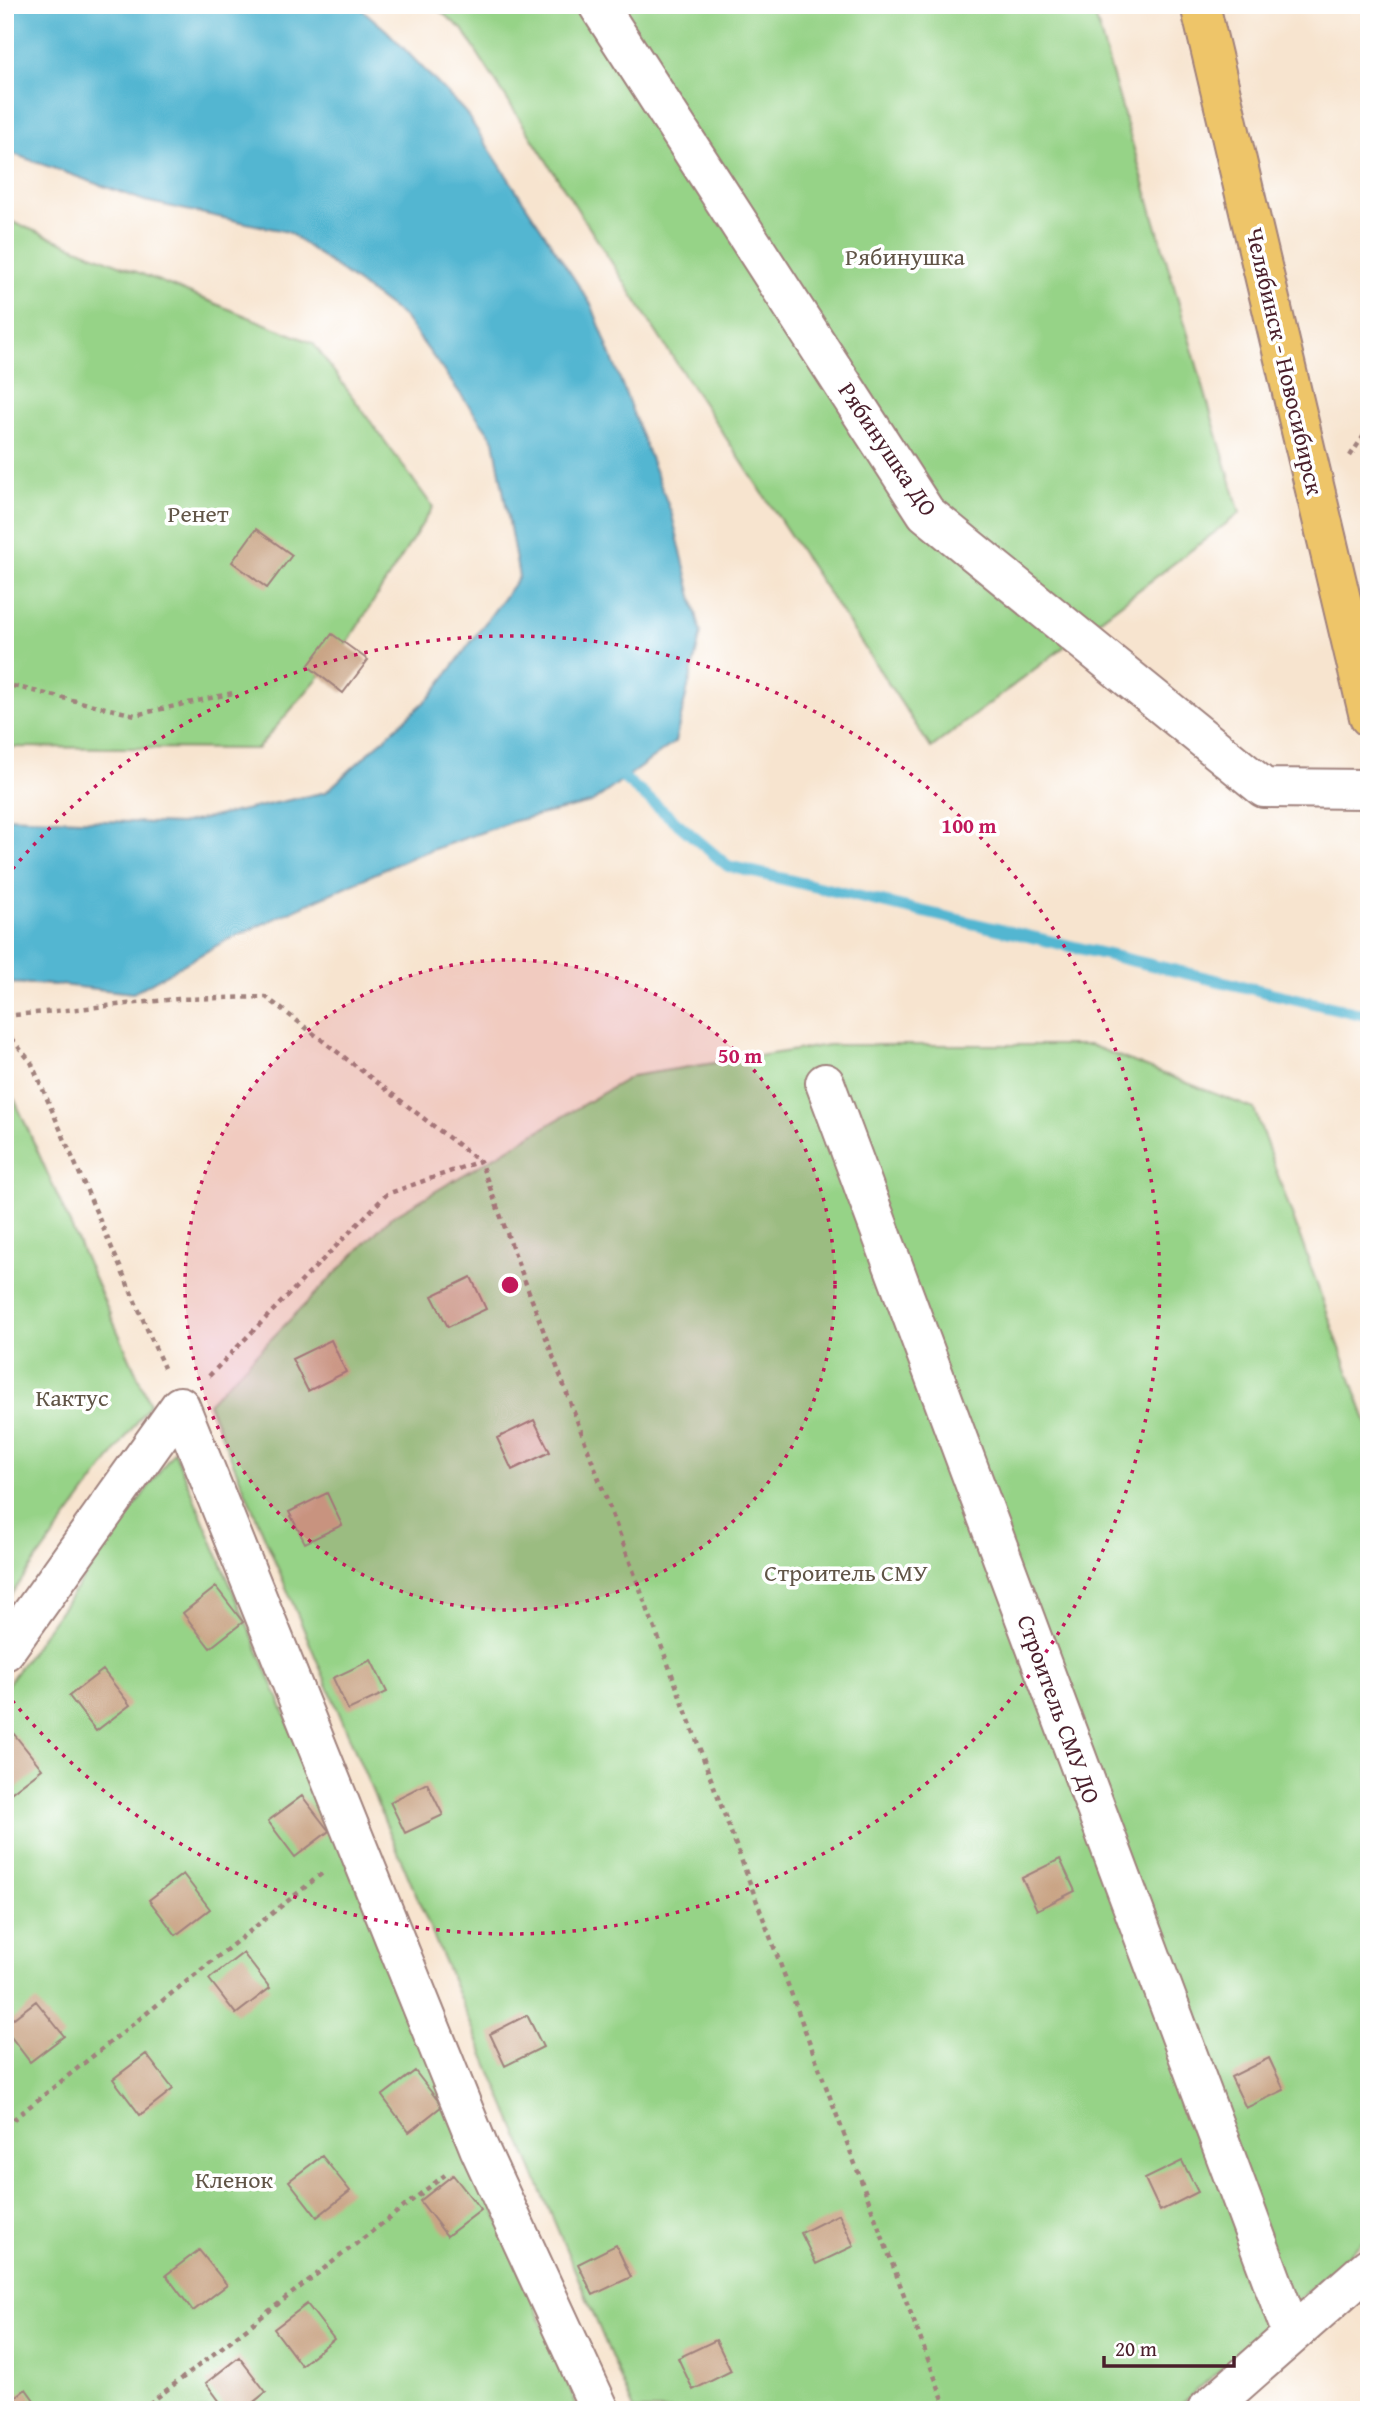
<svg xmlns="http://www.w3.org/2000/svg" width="1374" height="2415" font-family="'Gentium Book Plus',serif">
<rect width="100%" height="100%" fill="#fff"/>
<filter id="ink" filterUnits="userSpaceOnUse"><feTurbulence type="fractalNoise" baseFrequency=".0143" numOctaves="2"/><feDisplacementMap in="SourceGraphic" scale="14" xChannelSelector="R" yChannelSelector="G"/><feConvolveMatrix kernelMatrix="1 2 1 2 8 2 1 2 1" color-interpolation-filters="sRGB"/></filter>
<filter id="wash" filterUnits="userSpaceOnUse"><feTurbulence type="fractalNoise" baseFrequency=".00686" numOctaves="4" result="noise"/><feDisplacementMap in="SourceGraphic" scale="28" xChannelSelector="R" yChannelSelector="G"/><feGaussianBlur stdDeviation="1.57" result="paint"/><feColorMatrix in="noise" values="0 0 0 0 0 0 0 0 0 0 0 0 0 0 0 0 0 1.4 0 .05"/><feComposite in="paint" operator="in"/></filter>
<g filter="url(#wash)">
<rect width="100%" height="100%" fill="#f7e4cf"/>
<path fill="#96d387" stroke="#707959" stroke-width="2" d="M432 5H1092L1240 513 931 748 660 338 462 29Z
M5 219 313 343 433 507 344 648 257 749 5 747Z
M828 1045H1090L1254 1109 1369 1429V2236L1175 2410H634L208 1403 390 1218 632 1076Z
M5 1078 150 1404 5 1603Z
M174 1451 579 2410H5V1688Z"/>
<path fill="#53b6d1" stroke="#4e6a7e" stroke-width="2" d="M5 5H357L387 31 465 112 592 306 672 515 701 633 675 742 591 803 514 821 414 856 225 941 133 993 60 985 5 983V817L180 824 326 792 431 696 519 577 494 440 404 317 288 232 145 201 5 151Z"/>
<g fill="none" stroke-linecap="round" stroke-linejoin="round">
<path stroke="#53b6d1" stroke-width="12" d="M625 779 728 866 1369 1016"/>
</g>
<g id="blocks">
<path fill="#c9a485" d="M256 529 292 555 267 588 232 562Z
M332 634 368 660 343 693 308 666Z
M471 1277 486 1309 448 1327 432 1296Z
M331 1340 346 1372 308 1391 292 1359Z
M534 1420 550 1452 512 1470 497 1438Z
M327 1493 342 1525 305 1543 289 1512Z
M216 1587 243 1622 210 1648 183 1613Z
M371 1660 387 1692 348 1710 333 1678Z
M103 1670 130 1705 96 1731 69 1696Z
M14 1734 42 1769 8 1795 5 1791V1741Z
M427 1783 443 1815 405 1833 390 1802Z
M302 1796 329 1831 295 1857 268 1821Z
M1060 1859 1075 1891 1037 1910 1022 1878Z
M183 1874 210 1909 176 1935 149 1900Z
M243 1953 270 1988 236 2014 209 1979Z
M36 2001 64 2036 30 2062 5 2029V2025Z
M527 2015 543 2047 505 2066 490 2034Z
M146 2054 173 2089 140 2115 113 2079Z
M1269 2058 1284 2090 1246 2108 1231 2077Z
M415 2071 442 2106 409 2132 382 2096Z
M322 2156 350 2191 317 2217 289 2181Z
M1182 2161 1198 2192 1160 2211 1145 2179Z
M453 2175 481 2210 447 2236 420 2201Z
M839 2214 854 2246 816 2264 801 2233Z
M616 2245 631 2277 593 2295 578 2264Z
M199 2250 227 2285 193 2311 166 2275Z
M307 2304 334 2339 301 2365 274 2329Z
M716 2340 731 2371 693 2390 678 2358Z
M239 2357 266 2392 244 2410H226L206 2383Z
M26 2389 41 2410H5V2405Z"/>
</g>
</g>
<g filter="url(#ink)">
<use href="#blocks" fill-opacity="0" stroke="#a0827d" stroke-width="2"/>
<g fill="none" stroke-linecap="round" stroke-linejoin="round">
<g stroke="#a0827d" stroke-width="42">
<path id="minor" d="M598 5 926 513 1264 788 1369 789
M825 1083 1292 2334
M180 1406 479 2148 600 2410
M5 1651 180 1406
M1207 2410 1369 2267"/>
</g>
<g stroke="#a0827d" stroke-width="42">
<path id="highway" d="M1200 5 1369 717"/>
</g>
<path stroke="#a0827d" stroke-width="4.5" stroke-dasharray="5 5" stroke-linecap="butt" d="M1350 456 1369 428
M5 680 13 686 135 715 233 693
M5 1016 178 999 266 997 479 1161
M5 1031 31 1062 164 1368
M209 1376 387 1194 480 1161 947 2410
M5 2126 324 1872
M141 2410 445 2175"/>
<use href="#minor" stroke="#fff" stroke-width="38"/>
<use href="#highway" stroke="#eec569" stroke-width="38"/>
</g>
</g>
<circle cx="510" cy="1285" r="325" fill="#c2185b" fill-opacity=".12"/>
<g fill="none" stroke="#c2185b" stroke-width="3.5" stroke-dasharray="3.5 7">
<circle cx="510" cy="1285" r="325"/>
<path d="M6 877A649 649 0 1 1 6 1693"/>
</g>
<g text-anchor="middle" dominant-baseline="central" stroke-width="7" stroke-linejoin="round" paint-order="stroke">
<g font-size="24" fill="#615547" stroke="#fff">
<text x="905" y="256">Рябинушка</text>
<text x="198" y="513">Ренет</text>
<text x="72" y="1397">Кактус</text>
<text x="846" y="1572">Строитель СМУ</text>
<text x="234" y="2179">Кленок</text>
</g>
<g font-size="24" fill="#4a1f2b" stroke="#fff">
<text transform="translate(1285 361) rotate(77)">Челябинск - Новосибирск</text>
<text transform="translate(888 449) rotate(56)">Рябинушка ДО</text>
<text transform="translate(1059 1709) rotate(70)">Строитель СМУ ДО</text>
</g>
</g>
<circle cx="510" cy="1285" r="10" fill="#c2185b" stroke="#fff" stroke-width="3.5"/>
<g font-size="21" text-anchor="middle" font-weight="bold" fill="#c2185b" stroke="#fff" stroke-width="7" stroke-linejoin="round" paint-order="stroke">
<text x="969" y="833">100 m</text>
<text x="740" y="1063">50 m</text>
</g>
<rect width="1374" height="2415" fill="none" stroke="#fff" stroke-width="28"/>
<path d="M1104 2356v10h130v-10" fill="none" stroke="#4a1f2b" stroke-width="3.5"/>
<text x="1115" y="2356" font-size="21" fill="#4a1f2b" stroke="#ffffff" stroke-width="5" paint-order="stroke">20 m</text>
</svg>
